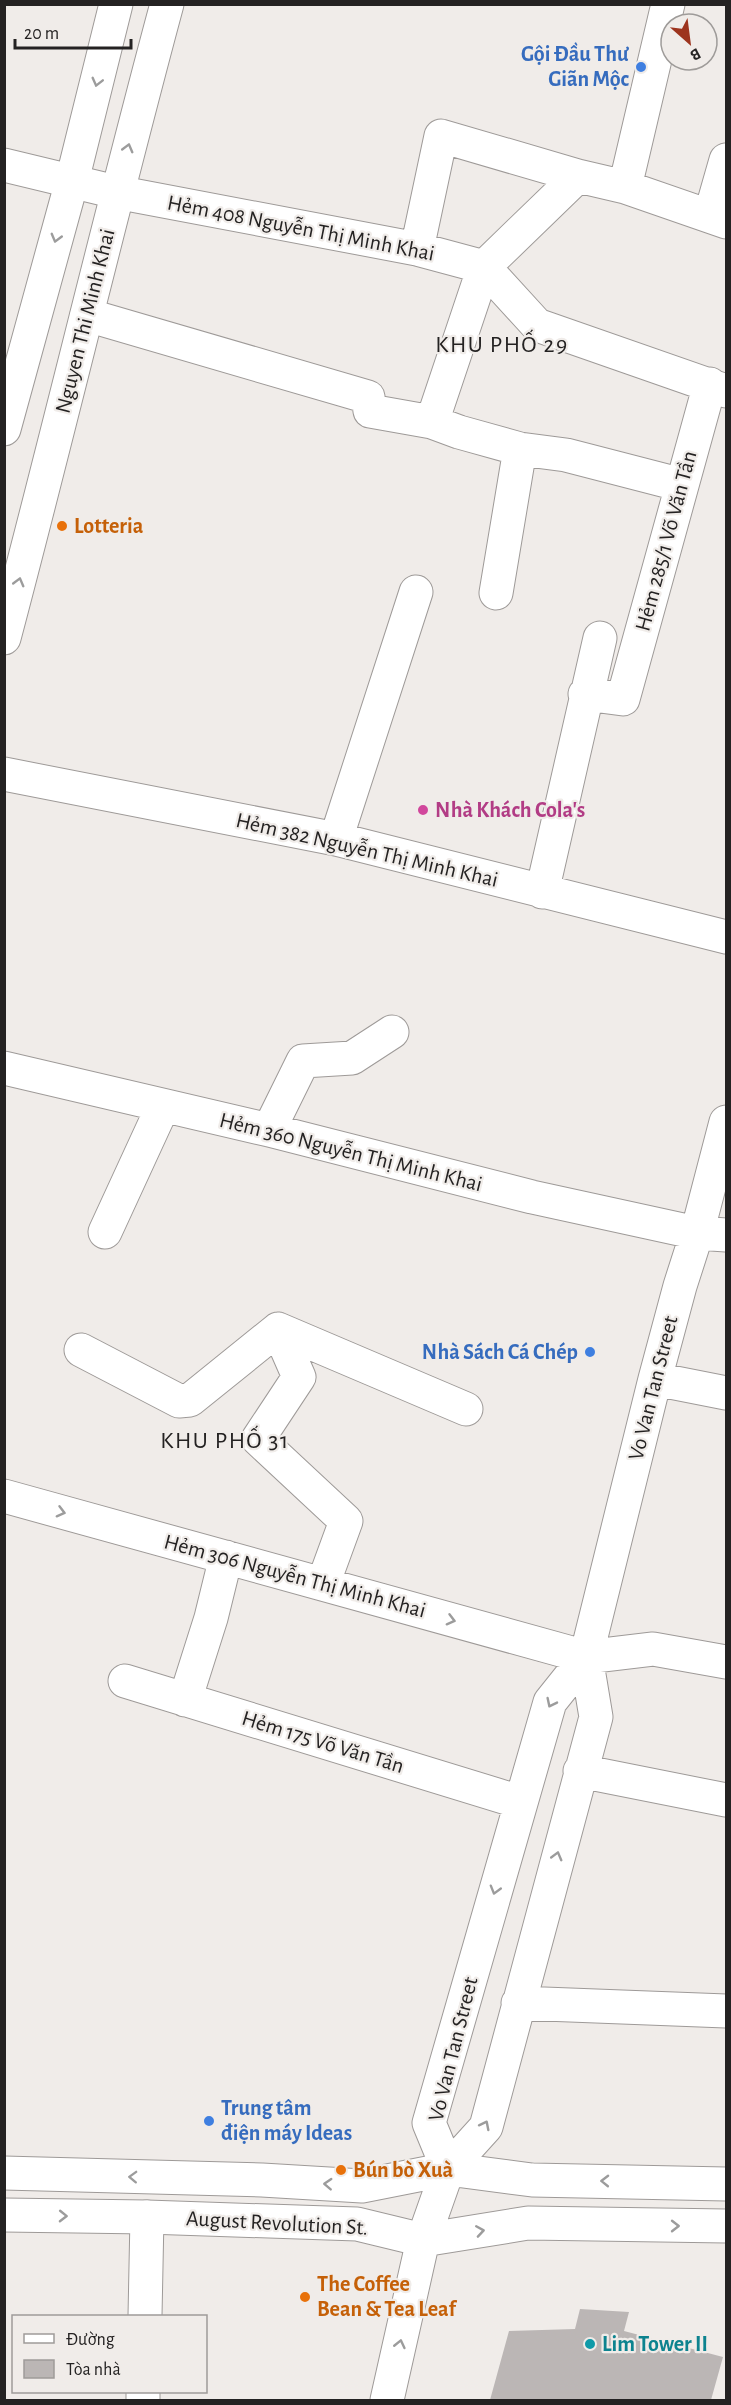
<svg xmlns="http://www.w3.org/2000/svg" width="731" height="2405" font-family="'Alegreya Sans',sans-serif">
<rect width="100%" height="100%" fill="#f0ece9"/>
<path fill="#bbb6b5" d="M580 2309 629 2312 624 2331 723 2357 711 2400H490L509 2331 575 2329Z"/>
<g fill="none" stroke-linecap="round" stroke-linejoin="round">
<g stroke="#9e9a98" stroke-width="35">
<path id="minor" d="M4 165 116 192 417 249 484 267
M625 187 668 4
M710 216 726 160
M417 249 441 136 578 176
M484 267 537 325 726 391
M87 315 368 397 370 411 432 422
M682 485 566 455 520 449 459 432 432 422 484 267 578 176 625 187 726 222
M496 593 520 449
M585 694 623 699 710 384
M4 774 336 839 726 937
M336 839 416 592
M542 892 600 638
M4 1068 269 1130 532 1197 697 1233 726 1235
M269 1130 303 1061 352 1058 392 1032
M105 1232 163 1106
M278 1329 299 1377 258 1439 346 1521 323 1584
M278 1329 466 1409
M81 1350 179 1401 190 1400 278 1329
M655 1379 726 1393
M4 1496 586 1657 653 1649 726 1662
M586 1657 550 1702 429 2123 448 2169 486 2127 596 1717 586 1657 655 1379 680 1286 697 1233 726 1122
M125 1681 520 1802
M185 1700 211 1618 226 1557
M580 1771 726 1800
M518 2003 726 2011
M145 2316 147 2217
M143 2400V2392"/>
</g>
<g stroke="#9e9a98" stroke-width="35">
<path id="major" d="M4 429 72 181 116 4
M4 638C60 427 110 215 167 4
M4 2173 262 2180 362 2186 448 2169 532 2180 726 2184
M4 2215 147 2217 357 2224 423 2240 528 2223 726 2226
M387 2400 423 2240 448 2169"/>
</g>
<use href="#minor" stroke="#fff" stroke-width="33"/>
<use href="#major" stroke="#fff" stroke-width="33"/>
</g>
<defs><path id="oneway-chevron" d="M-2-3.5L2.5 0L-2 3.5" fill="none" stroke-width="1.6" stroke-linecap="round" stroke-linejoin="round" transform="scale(1.5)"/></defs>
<g stroke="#9c9c9c">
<use href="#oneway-chevron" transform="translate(97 82) rotate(104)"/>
<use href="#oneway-chevron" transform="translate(128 148) rotate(-75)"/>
<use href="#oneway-chevron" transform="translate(56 238) rotate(105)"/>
<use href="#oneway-chevron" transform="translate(19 582) rotate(-75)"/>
<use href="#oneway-chevron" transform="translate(61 1512) rotate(15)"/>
<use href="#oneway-chevron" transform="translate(451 1620) rotate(15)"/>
<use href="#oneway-chevron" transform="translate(551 1703) rotate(116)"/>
<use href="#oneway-chevron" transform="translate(557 1856) rotate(-75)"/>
<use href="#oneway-chevron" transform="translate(495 1890) rotate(106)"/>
<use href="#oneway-chevron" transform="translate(485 2125) rotate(-63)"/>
<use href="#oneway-chevron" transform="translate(133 2177) rotate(-178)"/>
<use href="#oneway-chevron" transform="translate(605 2181) rotate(-179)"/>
<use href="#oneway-chevron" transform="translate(328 2184) rotate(-177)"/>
<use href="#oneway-chevron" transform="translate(63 2216) rotate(1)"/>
<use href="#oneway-chevron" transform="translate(675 2226)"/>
<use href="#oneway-chevron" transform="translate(480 2231) rotate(-9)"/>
<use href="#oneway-chevron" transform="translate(400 2344) rotate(-77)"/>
</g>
<g fill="#3f7fe0" stroke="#f0ece9" stroke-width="2">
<circle cx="641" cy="67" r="6"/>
<circle cx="590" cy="1352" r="6"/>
<circle cx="209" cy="2121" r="6"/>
</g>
<g fill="#e8710a" stroke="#f0ece9" stroke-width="2">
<circle cx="62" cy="526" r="6"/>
<circle cx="341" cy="2170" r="6"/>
<circle cx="305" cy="2297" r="6"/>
</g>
<circle fill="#d1479c" stroke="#f0ece9" stroke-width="2" cx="423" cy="810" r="6"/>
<circle fill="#0f9aa8" stroke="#f0ece9" stroke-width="2" cx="590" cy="2344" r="6"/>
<g text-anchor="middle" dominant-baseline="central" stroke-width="4.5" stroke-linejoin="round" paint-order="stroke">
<g font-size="22" font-weight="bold" fill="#366cbe" stroke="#f0ece9" text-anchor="end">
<text x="629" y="54">Gội Đầu Thư<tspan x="629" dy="25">Giãn Mộc</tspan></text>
<text x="578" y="1352">Nhà Sách Cá Chép</text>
<text x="221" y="2108" text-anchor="start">Trung tâm<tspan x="221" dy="25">điện máy Ideas</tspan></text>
</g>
<g font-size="22" fill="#242222" stroke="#f0ece9">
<text transform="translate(301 228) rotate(11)">Hẻm 408 Nguyễn Thị Minh Khai</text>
<text transform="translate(85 321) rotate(-76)">Nguyen Thi Minh Khai</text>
<text transform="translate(666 541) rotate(-75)">Hẻm 285/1 Võ Văn Tần</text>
<text transform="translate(367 850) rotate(13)">Hẻm 382 Nguyễn Thị Minh Khai</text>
<text transform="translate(351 1152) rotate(14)">Hẻm 360 Nguyễn Thị Minh Khai</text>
<text transform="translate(653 1388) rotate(-76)">Vo Van Tan Street</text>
<text transform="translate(295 1576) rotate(15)">Hẻm 306 Nguyễn Thị Minh Khai</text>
<text transform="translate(323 1742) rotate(17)">Hẻm 175 Võ Văn Tần</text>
<text transform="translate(453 2049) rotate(-76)">Vo Van Tan Street</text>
<text transform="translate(277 2223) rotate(3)">August Revolution St.</text>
</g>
<g font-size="22" font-weight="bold" fill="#c56008" stroke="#f0ece9" text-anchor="start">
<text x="74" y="526">Lotteria</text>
<text x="353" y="2170">Bún bò Xuà</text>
<text x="317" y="2284">The Coffee<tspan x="317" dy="25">Bean &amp; Tea Leaf</tspan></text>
</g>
<g font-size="22" font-weight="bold" fill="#b23c85" stroke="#f0ece9" text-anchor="start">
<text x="435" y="810">Nhà Khách Cola's</text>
</g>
<g font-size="22" font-weight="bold" fill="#0d838f" stroke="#f0ece9" text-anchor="start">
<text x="602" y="2344">Lim Tower II</text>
</g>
<g font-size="24" letter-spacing="1.5" fill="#242222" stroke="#f0ece9">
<text x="502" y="345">KHU PHỐ 29</text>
<text x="225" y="1441">KHU PHỐ 31</text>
</g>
</g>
<rect width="731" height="2405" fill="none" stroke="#242222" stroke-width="12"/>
<rect x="12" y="2315" width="195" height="78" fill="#f0ece9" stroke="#9e9b99" stroke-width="1.5"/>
<rect x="24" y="2334" width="30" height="9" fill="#ffffff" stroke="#9e9b99" stroke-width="1.5"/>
<text x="66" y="2345" font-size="18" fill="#242222">Đường</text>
<rect x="24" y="2360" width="30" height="18" fill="#bbb6b5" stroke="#9e9b99" stroke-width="1.5"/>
<text x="66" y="2375" font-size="18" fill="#242222">Tòa nhà</text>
<g transform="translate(689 42) rotate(152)"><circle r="28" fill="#f0ece9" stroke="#9e9b99" stroke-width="1.5"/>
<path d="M0-4.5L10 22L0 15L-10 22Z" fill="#9d341e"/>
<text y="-9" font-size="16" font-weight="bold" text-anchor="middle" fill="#242222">B</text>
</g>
<path d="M15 39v9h116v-9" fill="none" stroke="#242222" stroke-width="3"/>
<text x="24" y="39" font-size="18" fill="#242222" stroke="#f0ece9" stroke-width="4.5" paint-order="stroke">20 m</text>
</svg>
